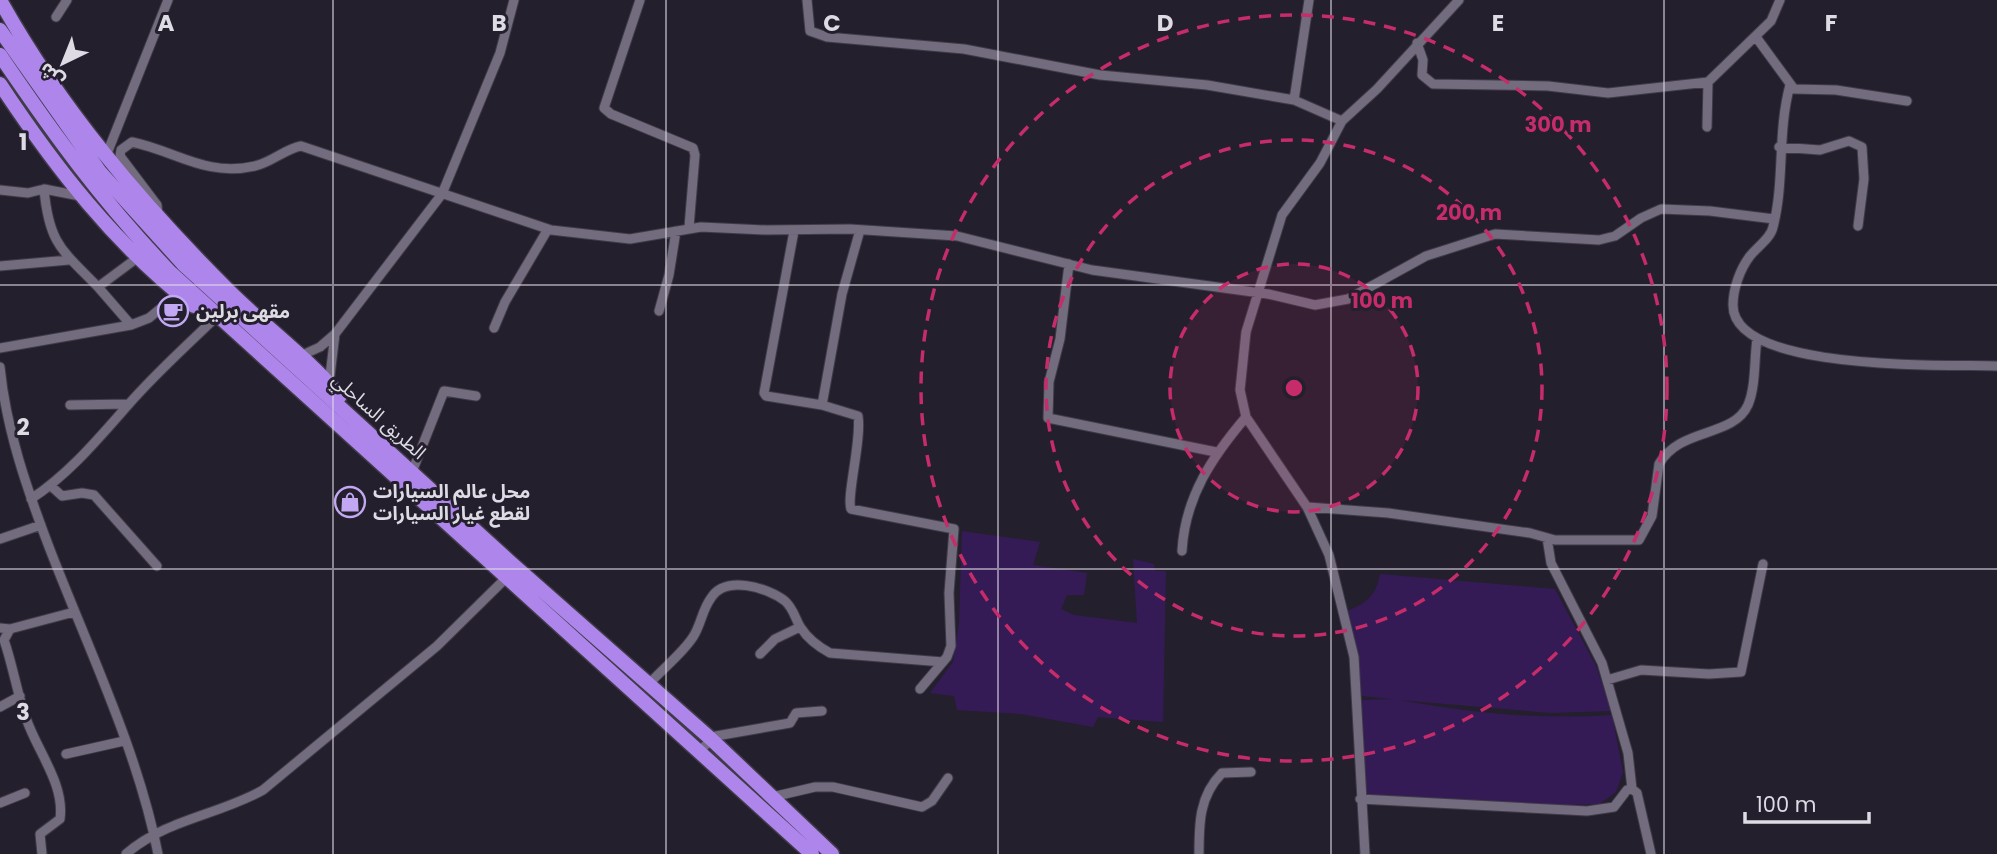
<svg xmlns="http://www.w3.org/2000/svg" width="1997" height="854" font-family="Poppins,'Noto Sans Arabic',sans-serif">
<rect width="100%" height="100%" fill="#241f2d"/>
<path fill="#351b56" d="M962 531 1040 542 1033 565 1087 573 1084 595H1067L1061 609 1074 615 1137 623 1133 559 1154 564 1155 571H1166L1163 722 1098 717 1093 727 1021 714 957 710 954 696 930 693 953 662 959 623Z
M1380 574 1555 589 1596 666 1611 711 1551 713 1399 700C1473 713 1537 720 1612 715L1623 772 1616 792 1599 804 1545 806 1363 794 1361 700 1392 699 1362 696 1347 611C1367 603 1376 596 1380 574Z"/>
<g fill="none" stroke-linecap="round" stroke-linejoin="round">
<g stroke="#3f3b47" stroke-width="11">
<path id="minor" d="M640 0 604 108 611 114 693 148 695 155 689 227
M807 0 810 31 827 37 964 49 1100 75 1207 85 1294 100
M1309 0 1294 100 1342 121 1320 163 1282 215 1246 332 1240 390 1246 417 1307 507 1329 555 1354 657 1365 854
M56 17 67 0
M1756 37 1794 89 1836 90 1907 101
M1417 43 1423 60 1422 75 1433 84 1548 86 1608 93 1708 82
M1790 85C1777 133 1785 181 1773 227 1771 238 1757 247 1750 256 1740 269 1733 289 1733 305 1733 373 1950 364 1997 366
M1342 121 1377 89 1459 0
M1707 127 1708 82 1771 21 1780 0
M1779 147 1820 150 1849 141 1862 147 1864 179 1858 226
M106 156 168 0
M44 189C49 244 62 250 98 287L137 258
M0 190 28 193 44 189 80 196
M158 214 157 205 120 156 121 150 132 142C176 151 205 177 255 166 272 162 285 149 301 146L551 230 630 239 701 227 766 230 850 229 957 236 1092 270 1268 294 1315 305 1348 299 1426 256 1495 234 1599 240 1615 236 1641 218 1661 209 1710 211 1774 219
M794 231 764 393 766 396 822 405 858 416C862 439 846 498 851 509L954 529 949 593 951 646 947 657 920 689
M1069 264 1060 339 1049 382 1048 418 1216 452
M0 266 69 260
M98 287 131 325
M659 311 669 275 676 231
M494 328 505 302 548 229
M0 348 131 325 149 318 178 294
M300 356 320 347 335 334 442 194 500 53 514 0
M0 367C6 429 27 489 49 547 87 646 138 751 158 854
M329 384 335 334
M70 405 129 404
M822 405 842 294 860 230
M412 472 444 391 476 396
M51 486 62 496 82 493 94 495 157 566
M31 499C69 474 98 439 128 405 154 375 184 348 212 321
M1307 507 1388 513 1530 533 1555 540H1639L1652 516 1659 464C1680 427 1733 438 1748 405 1756 386 1754 360 1757 339
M1547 538 1551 563 1602 663 1628 753 1632 789
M0 539 41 525
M1182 551C1185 497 1212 457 1246 417
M0 628 10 629 74 612
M10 629 4 640C13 666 17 693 26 718 37 751 65 784 60 819L40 834 42 854
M760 654 775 639 800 627
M1607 680 1641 670 1709 674 1741 672 1763 564
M648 685C662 669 682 654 693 637 701 625 702 610 711 598 725 575 767 587 785 601 794 609 795 619 801 628 808 639 819 647 830 653L943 662
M0 707 20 696
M699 751 716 736 790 723 796 713 822 711
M66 754 124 741
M772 797 815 787H833L922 807 932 801 948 778
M1360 799 1587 811 1614 807 1627 790 1632 789 1637 793 1651 854
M0 803 25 793
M126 854C166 819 219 815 263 790L437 646 505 579
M1199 854C1199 824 1199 796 1222 773L1251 772"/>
</g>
<g stroke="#3f3b47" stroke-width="17">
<path id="highway" d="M0 0C60 108 140 202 228 290 264 326 307 357 340 396
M0 30 100 172 184 265 511 563 711 739 832 854
M0 55C55 136 102 201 171 273L812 854
M0 84C55 167 115 245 194 306"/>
</g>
<use href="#minor" stroke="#726c7e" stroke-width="9"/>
<use href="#highway" stroke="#ad85eb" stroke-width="14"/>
</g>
<path fill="none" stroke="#dedbe4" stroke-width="2" stroke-opacity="0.55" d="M333 0V854M666 0V854M998 0V854M1331 0V854M1664 0V854M0 285H1997M0 569H1997"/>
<circle cx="1294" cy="388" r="124" fill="#c52c69" fill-opacity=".12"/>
<g fill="none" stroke="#c52c69" stroke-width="3.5" stroke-dasharray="12 9">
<circle cx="1294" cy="388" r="124"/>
<circle cx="1294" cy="388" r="248"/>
<circle cx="1294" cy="388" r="373"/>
</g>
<defs>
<g id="cafe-ring" transform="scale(1.575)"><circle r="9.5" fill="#241f2d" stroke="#c2a7f2" stroke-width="1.5"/><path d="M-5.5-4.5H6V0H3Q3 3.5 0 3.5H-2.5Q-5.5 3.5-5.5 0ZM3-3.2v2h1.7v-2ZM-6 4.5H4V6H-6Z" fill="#c2a7f2"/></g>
<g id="shop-ring" transform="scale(1.575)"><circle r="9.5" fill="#241f2d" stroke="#c2a7f2" stroke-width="1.5"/><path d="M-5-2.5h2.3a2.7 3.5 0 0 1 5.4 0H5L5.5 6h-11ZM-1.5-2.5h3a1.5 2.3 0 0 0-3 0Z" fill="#c2a7f2"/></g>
</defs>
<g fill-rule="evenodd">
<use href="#cafe-ring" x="173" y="311"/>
<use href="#shop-ring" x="350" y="502"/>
</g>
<g text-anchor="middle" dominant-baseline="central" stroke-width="6" stroke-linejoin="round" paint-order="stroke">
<g font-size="19" font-weight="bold" fill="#dedbe4" stroke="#241f2d" text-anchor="start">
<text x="196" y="311">مقهى برلين</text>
<text x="373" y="491">محل عالم السيارات<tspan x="373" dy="22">لقطع غيار السيارات</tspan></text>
</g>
<g font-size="19" fill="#dedbe4" stroke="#241f2d">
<text transform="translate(379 416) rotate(42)">الطريق الساحلي</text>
</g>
</g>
<g font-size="23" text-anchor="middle" font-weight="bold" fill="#dedbe4" stroke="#241f2d" stroke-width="6" stroke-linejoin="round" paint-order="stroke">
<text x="166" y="31">A</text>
<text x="499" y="31">B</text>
<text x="832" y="31">C</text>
<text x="1165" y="31">D</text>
<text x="1498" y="31">E</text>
<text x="1831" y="31">F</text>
<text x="23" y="150">1</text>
<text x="23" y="435">2</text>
<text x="23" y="720">3</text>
</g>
<circle cx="1294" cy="388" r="10" fill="#c52c69" stroke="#241f2d" stroke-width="3.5"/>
<g font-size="21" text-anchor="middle" font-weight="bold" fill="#c52c69" stroke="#241f2d" stroke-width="6" stroke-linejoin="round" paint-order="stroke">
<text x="1558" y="132">300 m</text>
<text x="1469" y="220">200 m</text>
<text x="1382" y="308">100 m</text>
</g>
<g transform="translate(63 63) rotate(223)" stroke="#241f2d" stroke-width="5" paint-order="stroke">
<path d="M0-5L12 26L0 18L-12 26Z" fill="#dedbe4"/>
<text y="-10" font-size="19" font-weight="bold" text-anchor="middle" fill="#dedbe4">ش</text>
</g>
<path d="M1745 812v10h124v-10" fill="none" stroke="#dedbe4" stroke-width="3.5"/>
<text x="1756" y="812" font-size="21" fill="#dedbe4" stroke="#241f2d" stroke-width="5" paint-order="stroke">100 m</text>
</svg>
